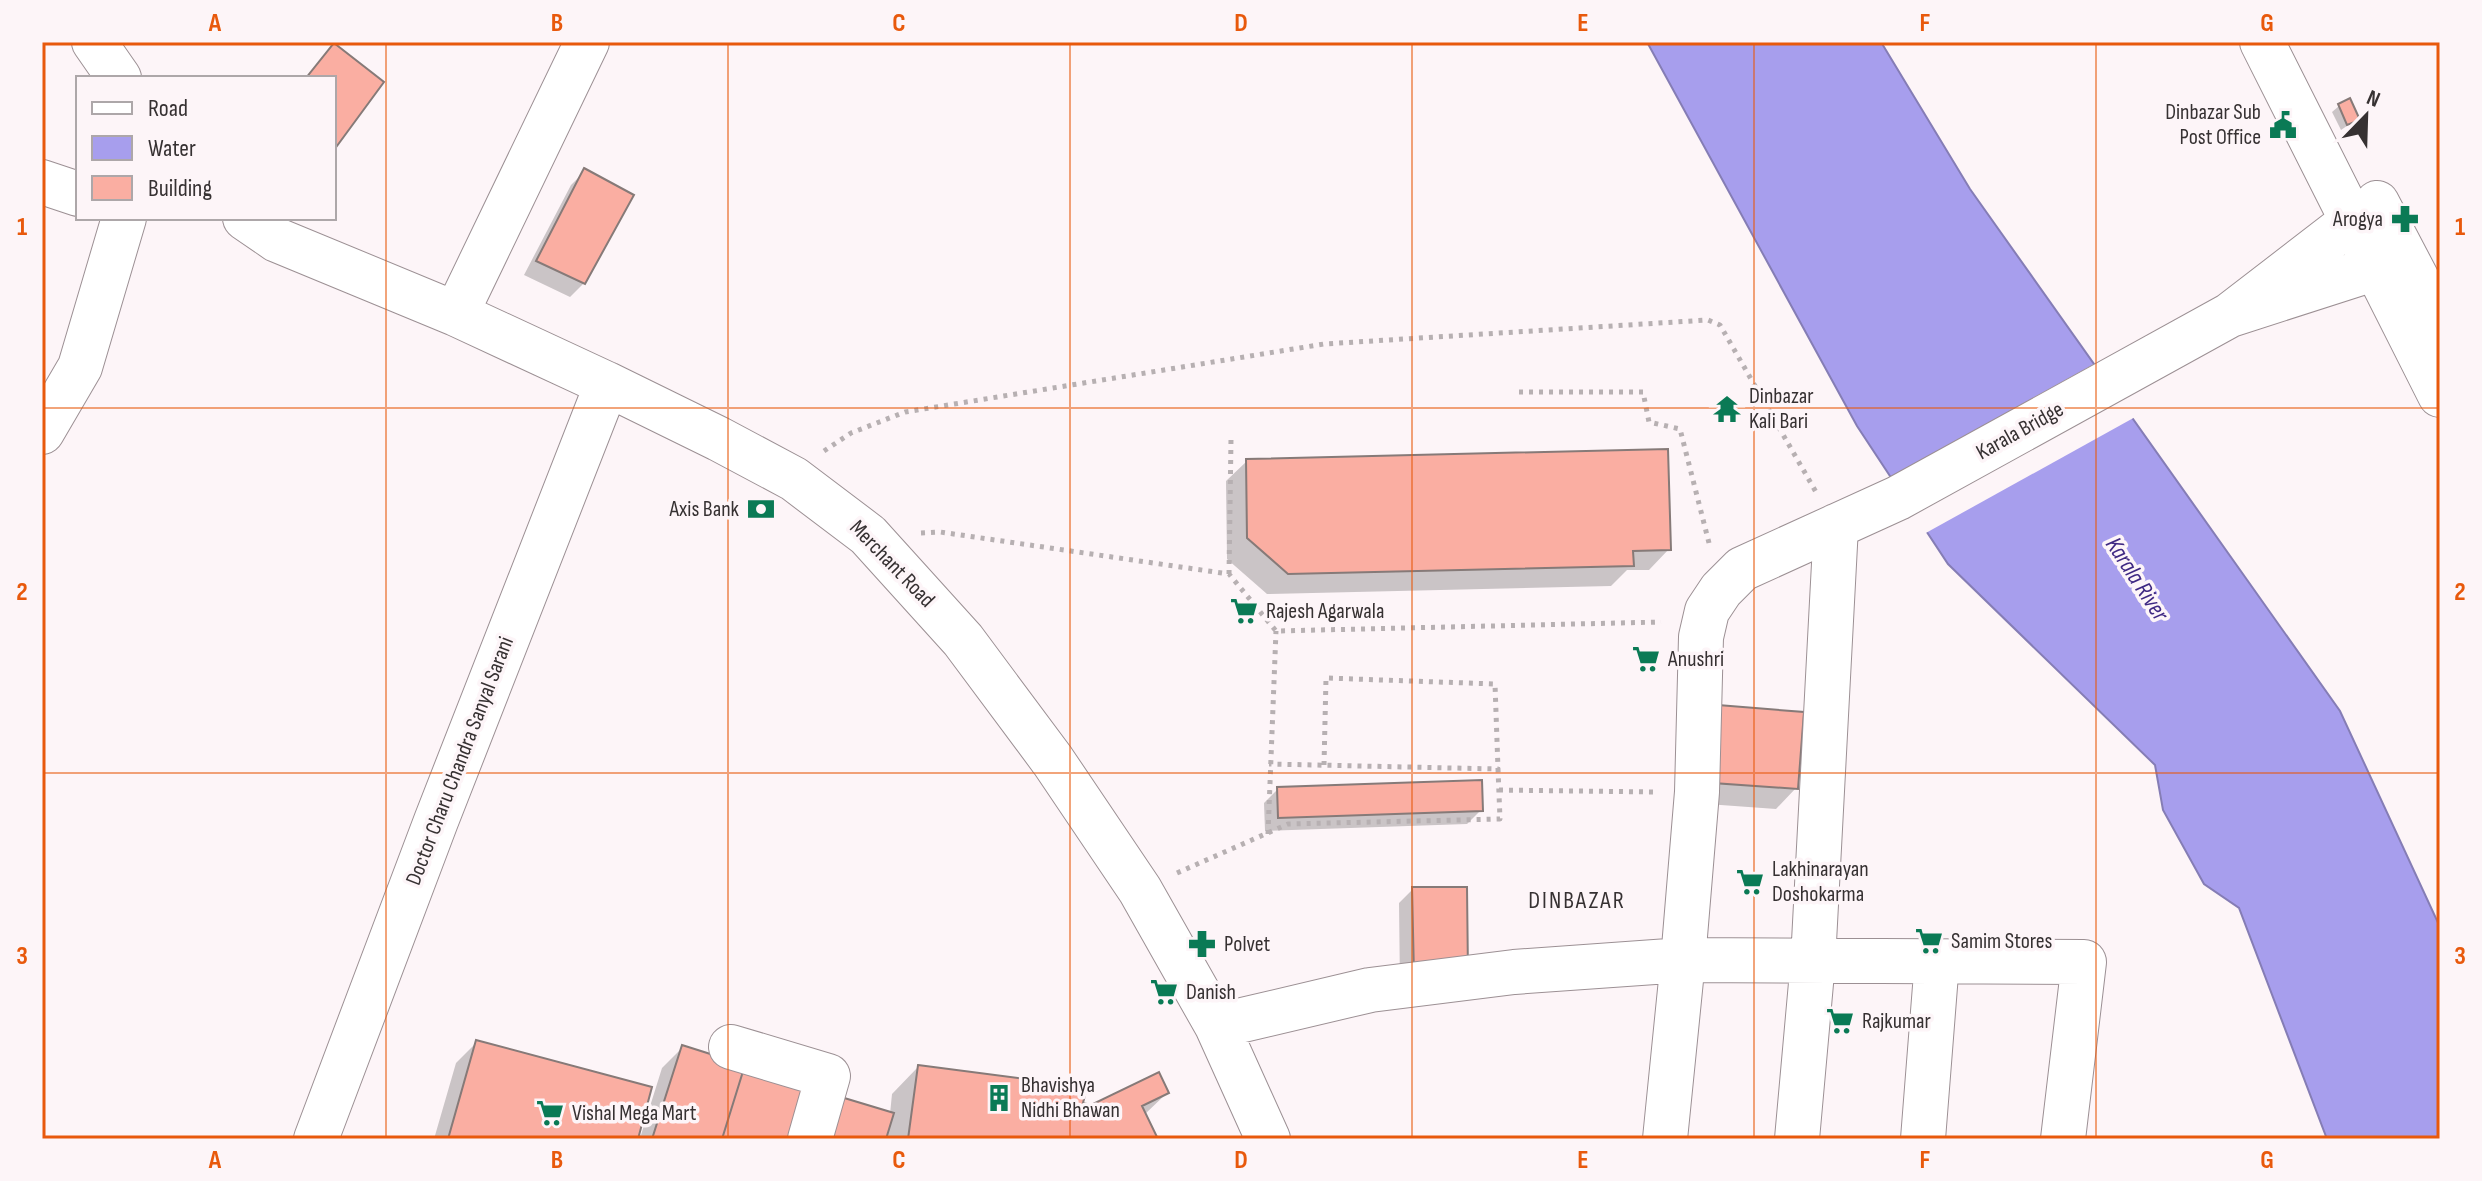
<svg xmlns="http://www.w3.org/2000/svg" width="2482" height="1181" font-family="'Sofia Sans Condensed',sans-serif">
<rect width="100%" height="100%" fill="#fdf5f8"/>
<path fill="#a79eed" stroke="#857db5" stroke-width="2" d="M1647 42H1881L1970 189 2340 711 2440 927V1139H2327L2239 908 2204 884 2163 810 2155 765 1948 564 1857 426Z"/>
<path fill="#fdf5f8" d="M2098 362 2137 416 1924 534 1887 479Z"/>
<path fill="#0003" d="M2339 106 2357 119 2341 130 2332 112Z
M585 171 584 283 570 297 524 275 571 185Z
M1247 461 1669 549 1649 570H1627L1611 586 1267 594 1227 559 1226 481Z
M1699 728 1796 788 1776 809 1693 803Z
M1278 789 1481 810 1467 824 1265 831 1264 803Z
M1413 889H1465L1400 988 1399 903Z
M476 1043 641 1135 662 1068 683 1047 794 1139H434L456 1063Z
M918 1067 1092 1107 1167 1093 1144 1115 1156 1139H808L890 1114 892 1094Z"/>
<path fill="#faaea2" stroke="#867a78" stroke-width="2" d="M334 43 384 82 334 150V78H306Z
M2350 98 2360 120 2347 125 2338 104Z
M584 168 634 195 585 284 536 261Z
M1668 449 1671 550 1633 551 1634 566 1288 574 1247 538 1246 459Z
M1718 705 1804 712 1798 789 1713 783Z
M1482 780 1483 811 1278 818 1277 787Z
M1412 887H1467L1468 974 1414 975Z
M476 1040 652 1087 638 1139H448Z
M682 1045 745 1065 722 1139H652Z
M745 1065 812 1084 796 1139H722Z
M918 1065 1087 1087 1083 1103 1091 1105 1159 1072 1169 1093 1142 1106 1158 1139H908Z
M831 1094 894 1113 886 1139H817Z"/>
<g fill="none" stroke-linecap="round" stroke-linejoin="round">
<g stroke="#9c9094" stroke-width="46">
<path id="minor" d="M94 42 119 78
M2262 42 2440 395
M42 182 78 194
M2377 203 2440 323
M245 218 277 240 456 314 607 384 719 439 794 479 868 535 963 640 1053 761 1140 890 1217 1026 1268 1139
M2352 221 2230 315 2376 268
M456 314 587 42
M42 432 80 367 124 218
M1217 1026 1370 990 1514 972 1683 960 1697 792 1701 637 1707 611 1721 590 1742 569 1898 498 2230 315
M731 1047 828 1076 810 1139
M316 1139 436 821 607 384
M1665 1139 1683 960 2084 962 2063 1139
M1797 1139 1813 961 1836 526
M1923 1139 1937 961"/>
</g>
<path stroke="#b7b0b2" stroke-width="5" stroke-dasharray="4 6" stroke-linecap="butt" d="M1519 392H1643L1649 422 1680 429 1709 543
M824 451 851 433 905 412 1324 344 1708 320 1720 325 1816 492
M921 533 940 532 1229 574 1276 631 1661 622
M1229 574 1231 439
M1324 765 1326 678 1495 684 1498 769
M1499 790 1654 792
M1268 834 1276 631
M1177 873 1288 824 1500 819 1498 769 1269 764"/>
<use href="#minor" stroke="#fff" stroke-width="44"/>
</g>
<path fill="none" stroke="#e8590c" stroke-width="2" stroke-opacity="0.55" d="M386 42V1139M728 42V1139M1070 42V1139M1412 42V1139M1754 42V1139M2096 42V1139M42 408H2440M42 773H2440"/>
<defs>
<g id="civic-bare" transform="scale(2.16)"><path d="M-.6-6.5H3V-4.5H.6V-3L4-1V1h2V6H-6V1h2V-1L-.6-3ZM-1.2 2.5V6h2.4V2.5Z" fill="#0a7a55" stroke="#fdf5f8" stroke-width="2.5" paint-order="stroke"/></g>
<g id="pharmacy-bare" transform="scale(2.16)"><path d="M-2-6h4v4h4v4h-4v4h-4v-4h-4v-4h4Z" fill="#0a7a55" stroke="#fdf5f8" stroke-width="2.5" paint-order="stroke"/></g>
<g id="temple-bare" transform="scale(2.16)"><path d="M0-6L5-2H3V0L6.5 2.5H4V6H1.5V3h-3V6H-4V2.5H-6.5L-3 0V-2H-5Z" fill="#0a7a55" stroke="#fdf5f8" stroke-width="2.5" paint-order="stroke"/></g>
<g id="bank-bare" transform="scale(2.16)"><path d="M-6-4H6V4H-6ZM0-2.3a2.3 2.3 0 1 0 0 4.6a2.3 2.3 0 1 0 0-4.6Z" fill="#0a7a55" stroke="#fdf5f8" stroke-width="2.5" paint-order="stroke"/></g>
<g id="supermarket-bare" transform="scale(2.16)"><path d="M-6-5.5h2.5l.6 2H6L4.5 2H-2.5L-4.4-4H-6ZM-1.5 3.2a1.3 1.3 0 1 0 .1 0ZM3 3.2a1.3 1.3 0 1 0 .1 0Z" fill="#0a7a55" stroke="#fdf5f8" stroke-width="2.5" paint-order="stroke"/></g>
<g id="building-bare" transform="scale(2.16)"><path d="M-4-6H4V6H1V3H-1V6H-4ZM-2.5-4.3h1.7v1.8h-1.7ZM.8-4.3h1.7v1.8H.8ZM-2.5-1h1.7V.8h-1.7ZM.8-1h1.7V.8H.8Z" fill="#0a7a55" stroke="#fdf5f8" stroke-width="2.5" paint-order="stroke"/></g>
</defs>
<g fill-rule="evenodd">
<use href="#civic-bare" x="2283" y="125"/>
<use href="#pharmacy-bare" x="2405" y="219"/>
<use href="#temple-bare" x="1727" y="409"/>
<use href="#bank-bare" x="761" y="509"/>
<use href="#supermarket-bare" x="1244" y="611"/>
<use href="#supermarket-bare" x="1646" y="659"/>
<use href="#supermarket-bare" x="1750" y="882"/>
<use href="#supermarket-bare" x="1929" y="941"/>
<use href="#pharmacy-bare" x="1202" y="944"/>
<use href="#supermarket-bare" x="1164" y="992"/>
<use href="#supermarket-bare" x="1840" y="1021"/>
<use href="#building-bare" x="999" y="1098"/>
<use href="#supermarket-bare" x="550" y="1113"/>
</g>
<g text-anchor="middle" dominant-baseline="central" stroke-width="7" stroke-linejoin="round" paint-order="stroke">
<g font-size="22" fill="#363132" stroke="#fdf5f8" text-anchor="start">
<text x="2261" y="112" text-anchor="end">Dinbazar Sub<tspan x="2261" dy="25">Post Office</tspan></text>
<text x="2383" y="219" text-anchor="end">Arogya</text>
<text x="1749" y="396">Dinbazar<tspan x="1749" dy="25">Kali Bari</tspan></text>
<text x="739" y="509" text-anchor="end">Axis Bank</text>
<text x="1266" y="611">Rajesh Agarwala</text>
<text x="1668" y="659">Anushri</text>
<text x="1772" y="869">Lakhinarayan<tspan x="1772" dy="25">Doshokarma</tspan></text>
<text x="1951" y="941">Samim Stores</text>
<text x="1224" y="944">Polvet</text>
<text x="1186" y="992">Danish</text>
<text x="1862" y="1021">Rajkumar</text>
<text x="1021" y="1085">Bhavishya<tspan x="1021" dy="25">Nidhi Bhawan</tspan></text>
<text x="572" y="1113">Vishal Mega Mart</text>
</g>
<g font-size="22" fill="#363132" stroke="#fdf5f8">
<text transform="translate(2020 431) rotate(-29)">Karala Bridge</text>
<text transform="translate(892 564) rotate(46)">Merchant Road</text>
<text transform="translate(460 761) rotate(-69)">Doctor Charu Chandra Sanyal Sarani</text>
</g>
<g font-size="24" font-style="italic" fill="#3f2883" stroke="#fdf5f8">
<text transform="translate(2137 579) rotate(57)">Karala River</text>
</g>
<g font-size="24" letter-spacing="2" fill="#363132" stroke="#fdf5f8">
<text x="1577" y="900">DINBAZAR</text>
</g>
</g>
<rect width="2482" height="1181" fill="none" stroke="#fdf5f8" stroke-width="88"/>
<rect x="76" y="76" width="260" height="144" fill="#fdf5f8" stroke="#ada7a9" stroke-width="2"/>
<rect x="92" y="102" width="40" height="12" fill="#ffffff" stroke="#ada7a9" stroke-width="2"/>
<text x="148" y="116" font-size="24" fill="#363132">Road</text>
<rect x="92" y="136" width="40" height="24" fill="#a79eed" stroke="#ada7a9" stroke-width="2"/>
<text x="148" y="156" font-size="24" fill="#363132">Water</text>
<rect x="92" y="176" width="40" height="24" fill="#faaea2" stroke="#ada7a9" stroke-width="2"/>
<text x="148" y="196" font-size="24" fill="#363132">Building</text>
<g transform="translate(2366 116) rotate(23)" stroke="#fdf5f8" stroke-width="6" paint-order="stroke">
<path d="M0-6L14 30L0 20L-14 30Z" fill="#363132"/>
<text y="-12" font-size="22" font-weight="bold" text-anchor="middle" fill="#363132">N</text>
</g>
<rect x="44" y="44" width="2394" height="1093" fill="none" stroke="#e8590c" stroke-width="3"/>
<g font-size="26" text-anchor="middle" font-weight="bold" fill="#e8590c">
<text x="215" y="31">A</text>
<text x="557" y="31">B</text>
<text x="899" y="31">C</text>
<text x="1241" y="31">D</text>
<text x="1583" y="31">E</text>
<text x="1925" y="31">F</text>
<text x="2267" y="31">G</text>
<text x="22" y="235">1</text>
<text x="2460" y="235">1</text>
<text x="22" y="600">2</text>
<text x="2460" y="600">2</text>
<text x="22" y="964">3</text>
<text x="2460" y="964">3</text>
<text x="215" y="1168">A</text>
<text x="557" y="1168">B</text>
<text x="899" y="1168">C</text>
<text x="1241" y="1168">D</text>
<text x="1583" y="1168">E</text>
<text x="1925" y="1168">F</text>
<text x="2267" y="1168">G</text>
</g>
</svg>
